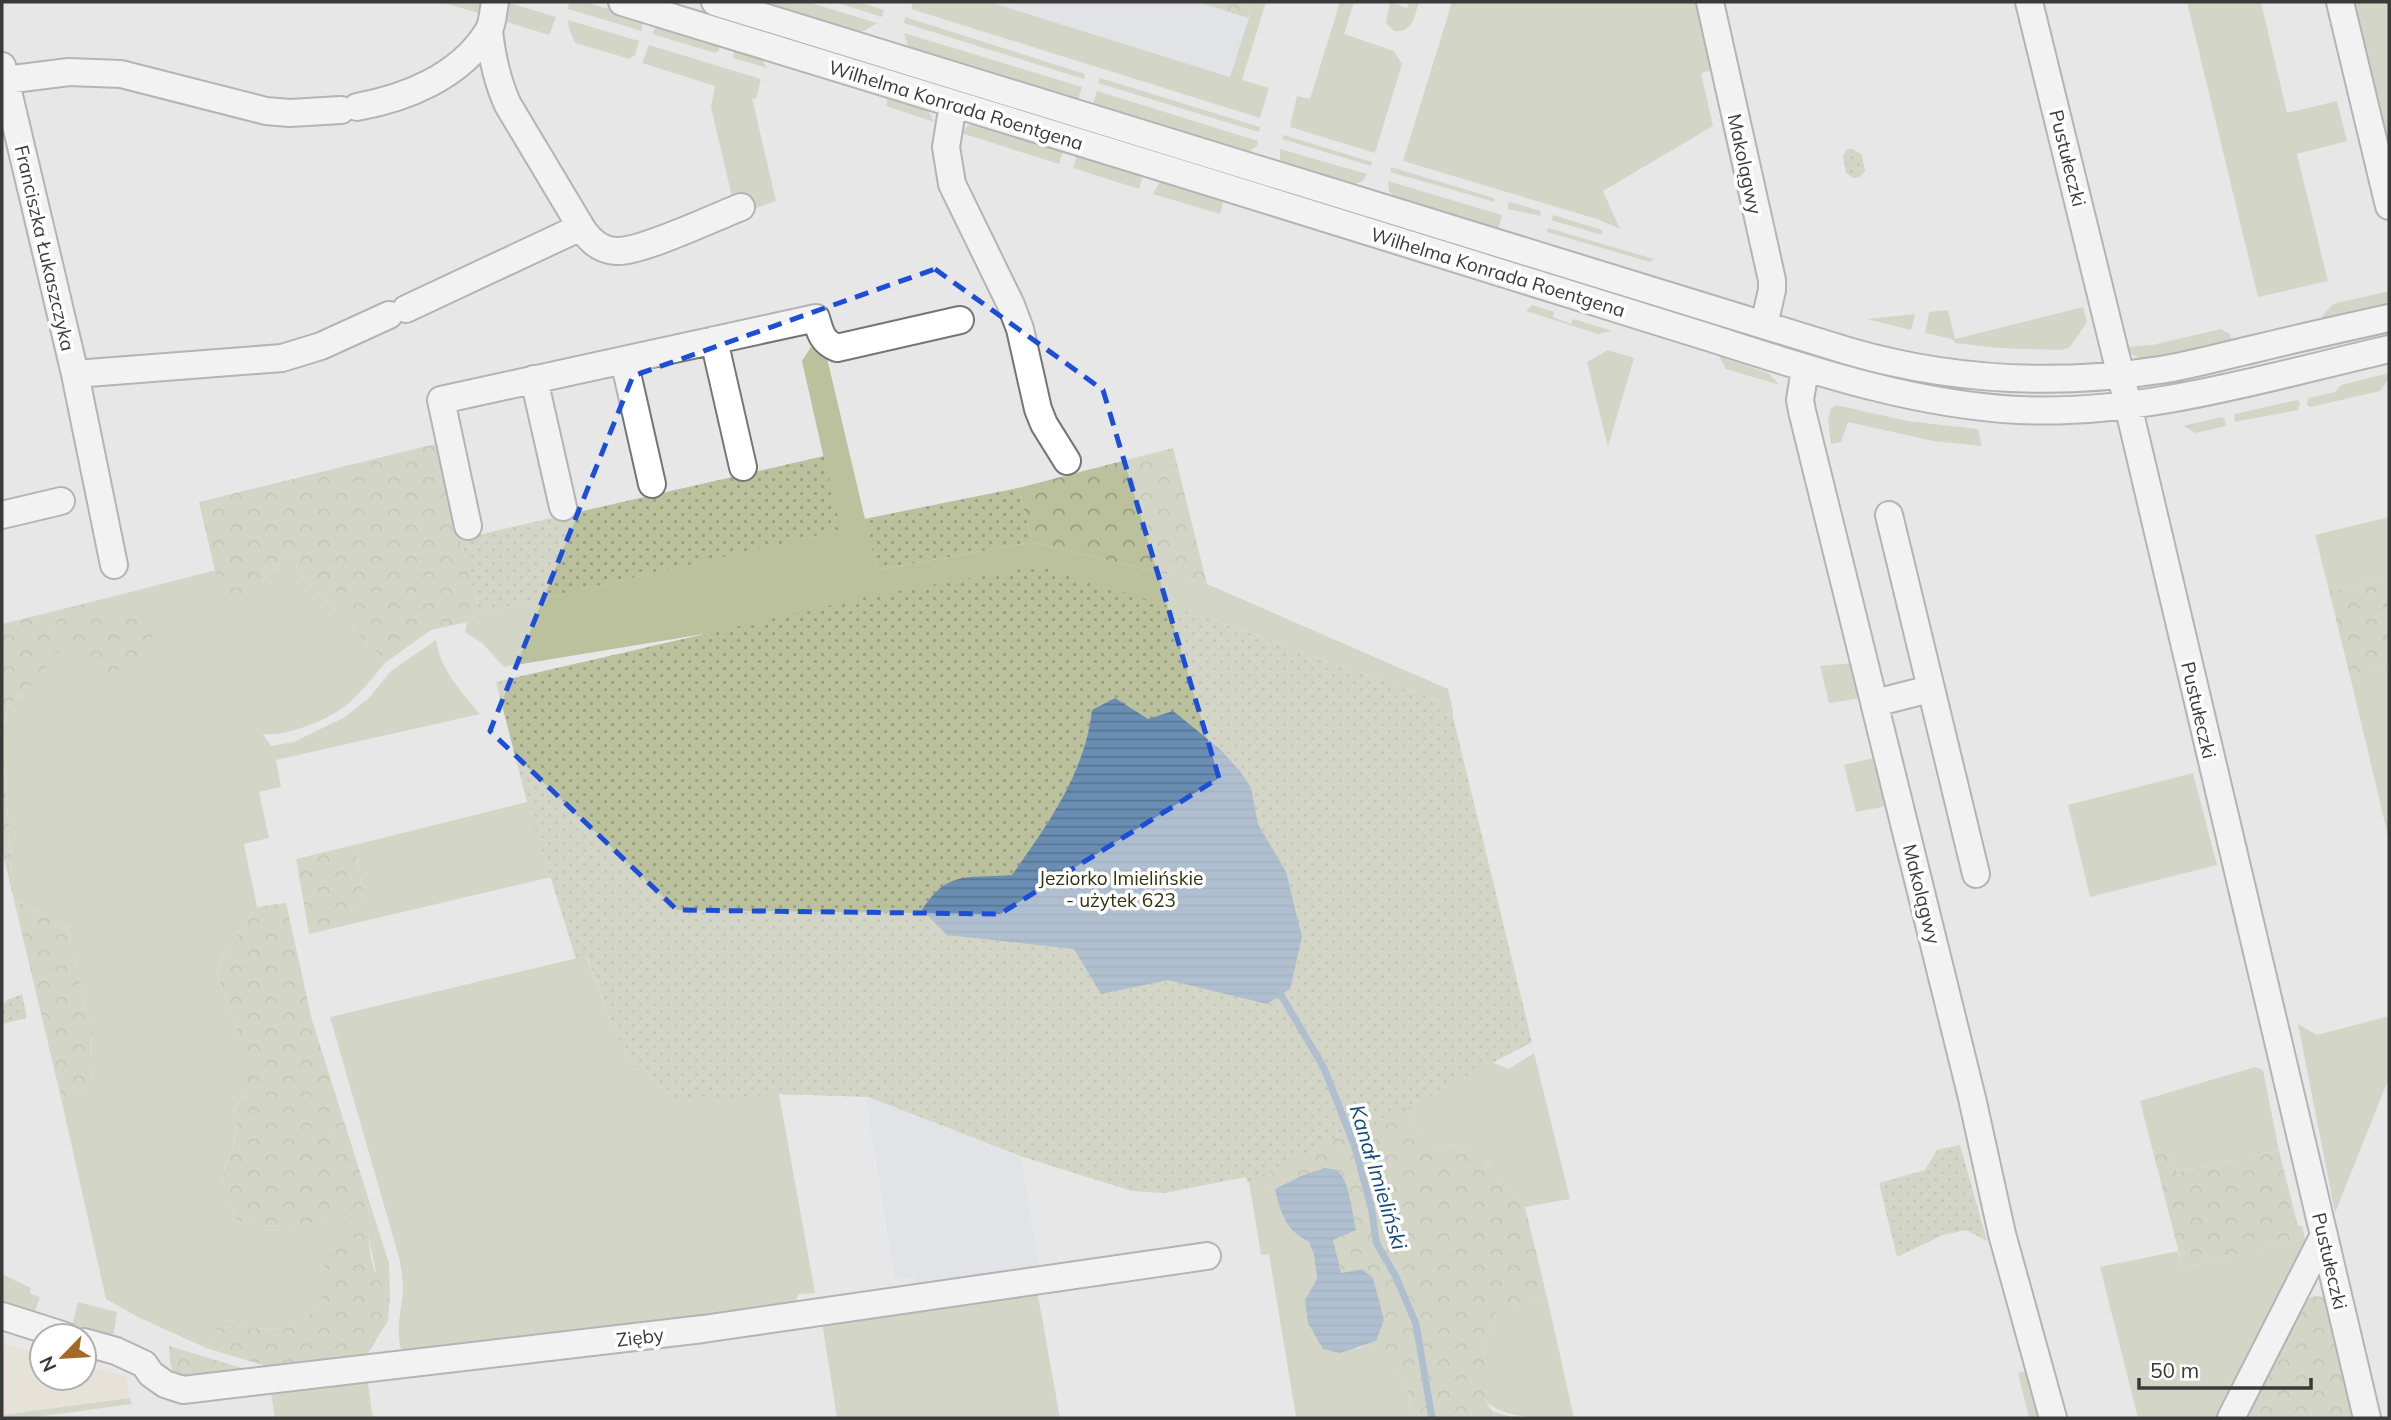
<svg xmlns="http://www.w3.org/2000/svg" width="2391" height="1420" font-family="Mulish,sans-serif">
<defs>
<pattern id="forest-crowns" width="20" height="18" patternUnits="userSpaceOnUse" patternTransform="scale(1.75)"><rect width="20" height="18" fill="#bbc09d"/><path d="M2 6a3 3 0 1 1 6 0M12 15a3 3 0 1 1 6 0" fill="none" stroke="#999d81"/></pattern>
<pattern id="park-dots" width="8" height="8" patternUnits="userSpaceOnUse" patternTransform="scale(1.75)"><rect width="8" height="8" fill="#bbc09d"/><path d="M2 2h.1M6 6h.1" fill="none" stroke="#999d81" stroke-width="1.8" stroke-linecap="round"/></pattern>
<pattern id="water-rules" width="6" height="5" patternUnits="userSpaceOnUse" patternTransform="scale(1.75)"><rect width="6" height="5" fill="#6a8eb3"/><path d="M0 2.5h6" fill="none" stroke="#587593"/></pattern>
</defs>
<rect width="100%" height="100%" fill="#e7e7e8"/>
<path fill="#e6dcc7" d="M2 1343 42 1354V1378H84V1365L126 1376 130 1398 2 1415Z"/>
<path fill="#dbdde5" d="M990 2H1254L1231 77Z
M866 1097 1021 1157 1040 1272 923 1290 912 1277 895 1279Z"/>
<path fill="#bbc09d" d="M441 2H487L482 14Z
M506 2 556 17 549 35 500 20Z
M569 2H585L642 19V31L568 9Z
M757 2H808L877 23 864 31 853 32Z
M835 2H858L884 10 882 17Z
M913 2H990L1230 77 1254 2H1266L1242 80 1269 88 1260 118 911 9Z
M1340 2H1354L1344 34 1394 51 1402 64 1375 153 1290 127 1297 96 1310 99Z
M1390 2 1407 8 1409 2H1419C1414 17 1413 33 1394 31L1386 23Z
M1452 2H1696L1713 70 1701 73 1713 126 1603 191 1620 229 1597 219 1403 161Z
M2187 2H2261L2287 113 2337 101 2347 141 2297 154 2328 281 2258 297Z
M2347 2H2389V152Z
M905 17 1085 74 1084 79 904 23Z
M568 20 639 41 635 55 630 59 575 43 569 28Z
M656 26 720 43 719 51 715 53 652 34Z
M904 33 1082 87 1077 102 909 49Z
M649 45 761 79 756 99 752 98 776 201 751 210 749 213 741 194 732 197 711 107 715 86 642 63Z
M735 48 760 56 767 68 733 58Z
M1100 78 1260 127 1259 132 1098 83Z
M1097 91 1258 141 1257 146 1247 153 1092 107Z
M888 97 927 108 934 122 886 106Z
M978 124 1063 150 1059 164 961 133 969 125Z
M1284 135 1372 162 1371 166 1282 139Z
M1280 149 1367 174 1363 181 1350 186 1285 166 1280 160Z
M1077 155 1139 174 1142 179 1139 189 1073 168Z
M1391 167 1494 198 1495 202 1390 172Z
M1388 181 1502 215 1498 230 1394 197 1389 191Z
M1166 182 1223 202 1220 214 1153 194 1159 183Z
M1511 202 1540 211 1541 216 1508 209V203Z
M1553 215 1602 230V235L1551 220Z
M1548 228 1654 259 1650 262 1547 232Z
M2389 291V307L2323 322 2322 316 2333 304Z
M1532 305 1554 312 1553 317 1571 324 1573 319 1612 331 1598 334 1526 311Z
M2083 307 2087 322 2070 347 2062 350 1998 348 1955 343 1952 339 1925 333 1929 312 1948 310 1955 339Z
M1915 314 1911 330 1867 319Z
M2221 329 2230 334 2232 342 2163 358 2160 356C2147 361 2134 361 2126 347L2152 345Z
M811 347 827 358 877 570 1032 542 1207 584 1448 689 1452 706 1217 621 648 647 716 632 504 667 482 643 465 632 467 622 480 613 840 530 802 361Z
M1608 350 1634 358 1608 447 1587 362Z
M1719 356 1768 373 1780 385 1726 369Z
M2389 373V379L2380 391 2310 407 2307 405 2308 398 2335 392 2341 385Z
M2297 400 2300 403 2298 410 2234 422 2235 414Z
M1836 405 1907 421 1978 429 1982 446 1933 441 1848 422 1841 442 1831 444 1828 420 1831 409Z
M2222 417 2225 419 2226 426 2196 433 2183 426Z
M2389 517V578L2329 591 2315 535Z
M287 553 295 561 300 575 386 662C374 676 362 691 349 703 330 719 288 737 263 734L271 746 294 742 345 717 369 698 391 671 436 640C441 671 461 691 480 714L276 760 281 787 259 792 269 838 244 844 257 907 220 961 218 977 247 1058V1088L232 1114C245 1136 220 1166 223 1184 224 1196 233 1210 237 1221L277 1227 332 1220 372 1210 389 1263 390 1294 378 1281 368 1235 324 1285 320 1306 303 1320 282 1330 218 1326 206 1348 138 1317 106 1299 61 1098 90 1087 92 1034 67 926 14 900 3 750 4 724 8 707 34 682 69 638 120 608H99V600L216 570 223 606 264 580Z
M1851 663 1854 665 1862 698 1829 703 1820 666Z
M2389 667V840L2350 676Z
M1877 757 1888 802 1882 807 1856 812 1844 765Z
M2193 773 2217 865 2090 897 2068 805Z
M527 802 552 877 347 925 364 897 354 845Z
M586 956 613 1028 632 1066 770 1056 800 1095 779 1094 815 1293 799 1294 793 1305 406 1358C392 1341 402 1310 403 1288 403 1279 401 1270 400 1261L330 1017Z
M2389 1016V1078L2335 1213 2298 1024 2317 1035Z
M1461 1050 1509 1069 1534 1053 1570 1199 1525 1207 1476 1150 1424 1143 1412 1120 1413 1069Z
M2255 1067 2263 1070 2279 1151 2177 1172 2168 1143 2153 1152 2140 1101Z
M1253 1171 1275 1189C1279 1212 1287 1232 1309 1242L1314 1255 1317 1279 1356 1349 1369 1343 1382 1362 1406 1382 1412 1418H1294L1296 1417 1269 1254 1261 1255 1248 1175Z
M2305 1239 2217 1418H2138L2100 1267 2178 1251 2183 1268Z
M2 1274 31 1288 30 1294 40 1297 34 1314 2 1302Z
M1037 1290 1060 1418H837L822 1322Z
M1547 1297 1574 1418C1545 1418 1503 1420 1485 1400L1489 1376 1483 1350 1497 1311Z
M78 1302 117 1312 113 1337 72 1325Z
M2034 1369 2042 1418H2029L2018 1373Z
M367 1377 373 1418H275L270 1387Z
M130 1398 132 1404 29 1418H2V1415Z"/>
<path fill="url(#forest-crowns)" d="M1198 2H1254L1248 18Z
M435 444 480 613 467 622 431 630 386 662 300 575 295 561 287 553C266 577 254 595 223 606L199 502Z
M1173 448 1207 584 1032 542 1018 488Z
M2389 578V667L2350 676 2329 591Z
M99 600 100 608H120L139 603 152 629 154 655 105 675 91 676 69 639 34 682 8 707 4 723 3 750 14 900 67 926 92 1034 90 1087 61 1098 2 850V624Z
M354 845 364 897 347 925 309 934 296 859Z
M286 903 312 1020 372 1210 332 1220 277 1227 237 1221C233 1210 224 1196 223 1184 220 1166 246 1135 232 1115L247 1088V1058L218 977 220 961 257 907Z
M1413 1069 1412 1120 1424 1143 1476 1150 1525 1207 1547 1297 1497 1311 1483 1350 1489 1376 1485 1400 1492 1411 1515 1418H1412L1406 1382 1382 1362 1369 1343 1376 1341 1362 1269 1341 1274 1332 1240 1301 1176 1275 1189 1253 1171Z
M2168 1142 2177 1172 2279 1151 2298 1226H2302L2305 1239 2183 1268 2153 1152Z
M342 1229 368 1235C372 1261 371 1274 390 1294L388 1321 366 1356 283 1371 206 1348 218 1326 282 1330 303 1320 320 1306 326 1246Z
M2315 1296 2322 1297 2327 1303 2356 1418H2237L2297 1309 2306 1299Z
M169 1346 255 1372C240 1375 225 1377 210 1379 177 1385 170 1380 169 1346Z"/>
<path fill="url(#park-dots)" d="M1847 149H1853L1862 155 1865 171 1860 177 1853 178 1846 173 1843 156Z
M824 456 841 530 480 613 460 539Z
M1018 488 1032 542 877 570 864 519Z
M1038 566 1217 621 1452 706 1453 717 1532 1042 1348 1139 1346 1133 1247 1182 1246 1177 1164 1193 1132 1191 1023 1157 868 1097 779 1094 677 1101 632 1066 613 1028 587 957 576 959 527 802 496 682 871 596Z
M22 994 27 1018 2 1024V1005L7 1000Z
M1960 1145 1987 1241 1966 1230 1943 1235 1897 1257 1879 1183 1925 1170 1937 1150Z"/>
<path fill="url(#water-rules)" d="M1115 698 1148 719 1173 711 1220 749 1240 771 1251 788 1258 824 1286 872 1302 937 1290 989 1267 1004 1168 980 1101 994 1074 949 947 935 922 910C948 869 968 879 1012 875 1048 824 1085 773 1092 710Z
M1325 1168C1327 1169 1334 1169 1336 1170 1349 1176 1353 1217 1356 1230L1333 1240 1341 1273 1362 1269 1373 1278 1384 1320 1376 1341 1340 1353 1323 1349 1308 1323 1305 1300 1317 1279 1314 1255 1309 1242C1286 1231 1280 1213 1275 1189L1301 1176Z"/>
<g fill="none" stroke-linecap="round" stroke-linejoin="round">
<path stroke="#6a8eb3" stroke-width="7" d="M1281 995 1324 1068 1355 1147 1372 1211 1376 1242 1396 1277 1416 1324 1432 1418"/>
<g stroke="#757576" stroke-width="30">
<path id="minor" d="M622 2C907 91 1192 175 1476 265 1555 290 1635 314 1714 339 1814 371 1912 404 2018 410 2144 416 2268 377 2389 349
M715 2 1848 351C1951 381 2054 386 2160 370 2192 365 2223 356 2254 349 2299 338 2344 328 2389 318
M1710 2 1772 280V290L1764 325
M2029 2 2128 405 2367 1418
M2340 2 2389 206
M489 31C492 58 497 81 508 105L581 227
M2 66 75 374 114 565
M5 80 69 72 121 74 266 111 290 113 341 110
M953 104 946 147 952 184 1011 305 1020 329 1038 409 1044 424 1067 461
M357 107C406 98 459 77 487 33 493 25 493 11 495 2
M406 309 581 227C589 240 600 250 616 251 640 253 715 217 741 207
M714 340 743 467
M624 360 652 484
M1805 369 1800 400 1802 411 1972 1098 2002 1234 2053 1418
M75 374 282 358 321 346 389 315
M534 379 563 507
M2 515 61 501
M1889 515 1976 874
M468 526 441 400 816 318C820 332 822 342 837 348L960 320
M1875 703 1930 689
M2 1316 65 1336
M84 1342 116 1351 144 1364 151 1374 165 1384 183 1390 703 1329 1207 1256
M2231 1418 2324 1235"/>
</g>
<use href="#minor" stroke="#fff" stroke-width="26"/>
</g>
<path d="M0 0H2391V1420H0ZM935 269 1103 390 1219 778 1000 914 677 910 490 731 633 376Z" fill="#e7e7e8" fill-opacity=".55" fill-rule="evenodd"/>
<path fill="none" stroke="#1d4ed8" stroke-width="5" stroke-dasharray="14 9" stroke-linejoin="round" d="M935 269 1103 390 1219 778 1000 914 677 910 490 731 633 376Z"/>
<g text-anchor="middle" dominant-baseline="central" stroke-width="7" stroke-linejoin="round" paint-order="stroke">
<g font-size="19" fill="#3a3a3a" stroke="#fff">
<text transform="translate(956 105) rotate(17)">Wilhelma Konrada Roentgena</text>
<text transform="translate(2068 158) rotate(76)">Pustułeczki</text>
<text transform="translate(1745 164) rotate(78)">Makolągwy</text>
<text transform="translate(45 248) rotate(77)">Franciszka Łukaszczyka</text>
<text transform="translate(1498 272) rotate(17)">Wilhelma Konrada Roentgena</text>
<text transform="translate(2199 710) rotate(77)">Pustułeczki</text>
<text transform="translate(1922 894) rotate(76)">Makolągwy</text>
<text transform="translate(2330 1261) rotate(77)">Pustułeczki</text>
<text transform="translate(640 1337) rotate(-7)">Zięby</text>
</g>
<g font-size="19" fill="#30340c" stroke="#fff">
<text x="1121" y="878">Jeziorko Imielińskie<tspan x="1121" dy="22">- użytek 623</tspan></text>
</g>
<g font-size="21" font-style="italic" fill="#134a7b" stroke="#fff">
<text transform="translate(1379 1177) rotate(73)">Kanał Imieliński</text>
</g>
</g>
<rect width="2391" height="1420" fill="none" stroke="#3a3a3a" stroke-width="7"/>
<g transform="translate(63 1357) rotate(245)"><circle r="33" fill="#ffffff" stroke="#b0b0b0" stroke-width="2"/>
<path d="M0-5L12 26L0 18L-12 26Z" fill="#a26927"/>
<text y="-10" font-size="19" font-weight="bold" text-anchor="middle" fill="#3a3a3a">N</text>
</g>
<path d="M2139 1378v10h172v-10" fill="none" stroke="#3a3a3a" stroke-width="3.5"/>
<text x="2150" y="1378" font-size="21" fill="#3a3a3a" stroke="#ffffff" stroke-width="5" paint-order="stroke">50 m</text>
</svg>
